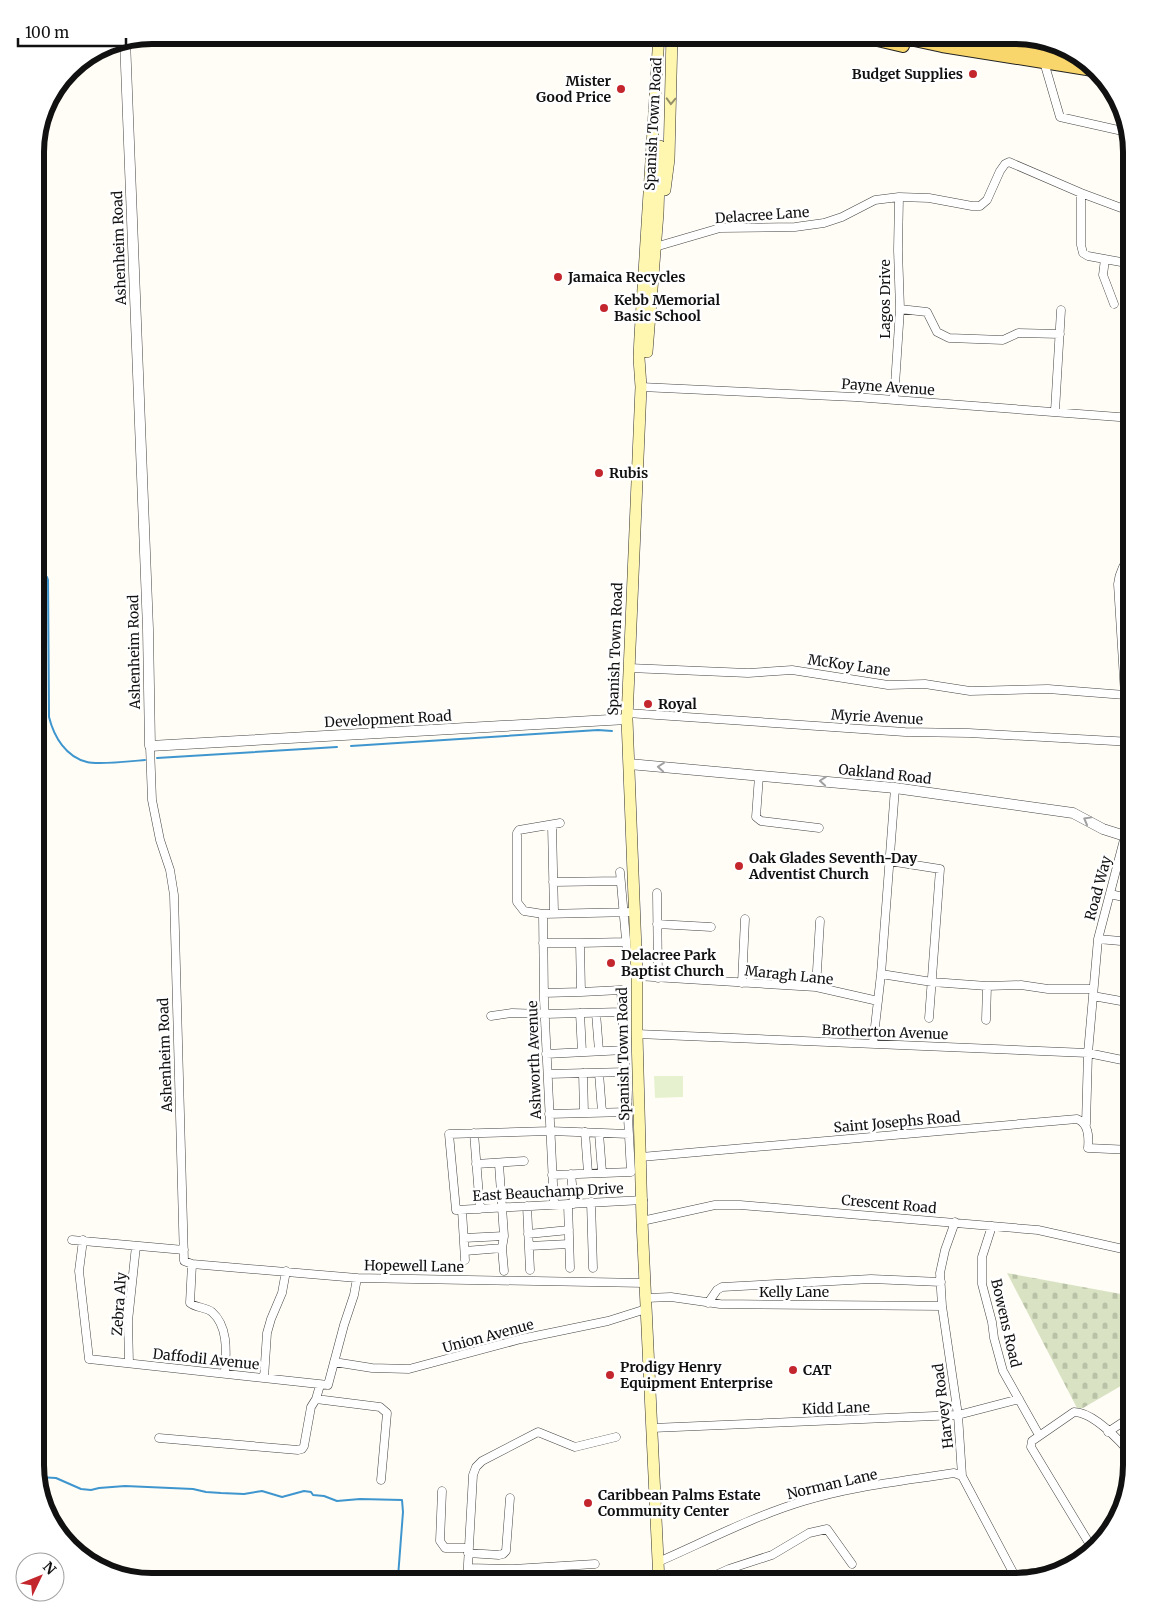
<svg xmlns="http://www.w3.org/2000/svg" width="1167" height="1617" font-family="Merriweather,serif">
<defs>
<pattern id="cemetery-stones" width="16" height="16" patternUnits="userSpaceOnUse" patternTransform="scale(1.25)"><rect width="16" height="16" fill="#d9e3c4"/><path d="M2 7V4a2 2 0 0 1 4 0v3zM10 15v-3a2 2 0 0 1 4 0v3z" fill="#b9c2a7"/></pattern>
</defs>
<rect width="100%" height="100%" fill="#fffdf5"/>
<path fill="url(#cemetery-stones)" d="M1007 1273 1132 1296V1384L1126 1383 1083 1408H1077Z"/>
<path fill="#e6f2cf" d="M654 1076H683V1097L655 1098Z"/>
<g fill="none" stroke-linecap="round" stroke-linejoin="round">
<path stroke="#3f96cf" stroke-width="2" d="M35 577H47L48 580 49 717C54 737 66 757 87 762 98 765 133 761 145 760
M351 746 598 730 612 731
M157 758 337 747
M38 1477 56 1478 81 1489 91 1490 99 1488 125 1486 193 1489 206 1492 221 1493 244 1494 262 1491 282 1497 304 1491 311 1492 313 1495 324 1496 337 1501 360 1499 402 1500 403 1512 398 1577"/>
<g stroke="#444" stroke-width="9">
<path id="minor" d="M1007 46 1008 35
M1044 62 1060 117 1127 132
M1081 193V245L1083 253 1088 256 1132 264
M655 247 720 228 795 227 824 223 842 217 875 200 899 197 929 198 972 206H980L987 200 1000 171 1005 164 1009 162 1081 193 1132 212
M1105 259 1103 275 1114 304
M900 309 927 312 937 332 949 338 1003 340 1018 333 1060 334
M641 387 855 397 1132 418
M894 400 900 309 898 250 899 197
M1055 411 1061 310
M629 668 748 673 792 670 888 685 925 684 970 691 1048 689 1125 695
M627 713 905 732 969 733 1132 742
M150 746 152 800 160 840 170 870 174 895 184 1261 192 1264 357 1278 645 1283
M759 776 756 817 761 821 819 828
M560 823 519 830 517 833V902L524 911 543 914 634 912
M552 826 554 912
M889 861 940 869 929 1018
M620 872 627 951
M553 882 620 881
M657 893 658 978
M1110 894 1132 899
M543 914 544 1000 554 1204
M657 924 711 927
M1098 939 1132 942
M543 943H580
M881 974 932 982 987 986 1021 985 1048 989H1093
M637 976 816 987 878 1001
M742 983 745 919
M816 987 820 921
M544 993 581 992
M1093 996 1132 1003
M580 1013 582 1052
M596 1013 599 1051
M491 1016 512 1013 545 1014 622 1012
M986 1020 987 986
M637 1034 1088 1053 1132 1062
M873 1044 881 974 895 788
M546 1054 625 1050
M583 1073 584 1113
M599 1073 602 1112
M548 1074 626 1072
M549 1114 628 1112
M1086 1124 1088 1053 1098 939 1125 836V695L1118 584C1119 572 1125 563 1132 552
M585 1132 588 1173
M474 1133 480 1209
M599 1133 602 1172
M629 1134 550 1131 449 1134 456 1210 643 1200
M641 1157 1077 1119C1089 1123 1089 1137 1088 1148L1132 1150
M476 1164 524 1161
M499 1164 504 1236 502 1248 504 1271
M571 1174 574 1204
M552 1175 631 1172 621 990 581 992 580 943 626 942
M591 1202 593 1268
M568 1204 570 1268
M527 1206 530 1270
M462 1210 465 1260
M642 1221 715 1205H740L1038 1230 1132 1251
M955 1222 945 1250 940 1273 942 1306 958 1415 962 1476 1017 1580
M992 1226 982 1257V1284L992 1322 994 1338 1003 1371 1039 1435
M528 1234 569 1230
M464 1238 504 1236
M72 1240 184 1250
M83 1240 79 1271 89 1359 328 1385 344 1325 354 1295 357 1278
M529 1246 569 1244
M465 1251 502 1248
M192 1264 190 1303C196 1308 206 1307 212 1312 229 1327 226 1354 225 1373
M646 1298 671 1297 720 1304 942 1306
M708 1303 717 1290 722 1287 871 1279 941 1282
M334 1362 372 1368 409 1369 521 1339 608 1321 646 1309
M129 1363 128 1321 136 1246
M264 1378 267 1333 271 1319 282 1293 286 1271
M316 1399 380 1407 387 1413 381 1480
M652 1428 958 1415 1019 1399
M1108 1432 1132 1416
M159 1438 298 1450 302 1449 304 1446 311 1407 316 1399 320 1385
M442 1491 440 1541 445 1548H468
M1092 1548 1031 1447 1032 1441 1074 1412C1093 1412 1120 1441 1132 1455
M468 1553 499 1555 503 1554 506 1551 510 1498
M658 1562C706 1541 754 1516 804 1501 852 1486 904 1481 954 1473L962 1476
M468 1568 513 1569 595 1564
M378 1582C389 1575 405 1580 417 1582
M467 1582 473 1475 476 1467 482 1461 538 1432 575 1447 616 1437
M700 1582 729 1569 772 1555 809 1533 827 1529 852 1564"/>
</g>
<g stroke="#444" stroke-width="11">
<path id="tertiary" d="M125 40 148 629 150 746 627 719
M629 764 895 788 1073 813 1103 829 1125 836 1132 835"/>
</g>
<g stroke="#333" stroke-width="12">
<path id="secondary" d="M659 35 640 336 639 358 641 387 627 719 637 976V1034L642 1221 659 1582
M665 190 669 159 672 35
M647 352 658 213 660 146
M963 1582 1054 1572"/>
</g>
<g stroke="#222" stroke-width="14">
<path id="primary" d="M856 35 903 46
M891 35 942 46 1093 70
M932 35 1082 59"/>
</g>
<use href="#minor" stroke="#fff" stroke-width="8"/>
<use href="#tertiary" stroke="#fff" stroke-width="10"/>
<use href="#secondary" stroke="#fff6b0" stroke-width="11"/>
<use href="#primary" stroke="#f9d66b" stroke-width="12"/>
</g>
<defs><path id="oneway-chevron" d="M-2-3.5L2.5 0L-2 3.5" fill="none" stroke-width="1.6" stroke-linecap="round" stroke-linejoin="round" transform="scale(1.25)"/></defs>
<use stroke="#948f68" href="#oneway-chevron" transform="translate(671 101) rotate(92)"/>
<g stroke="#a0a0a0">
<use href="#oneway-chevron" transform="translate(661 767) rotate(-175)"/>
<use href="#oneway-chevron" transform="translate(823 781) rotate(-175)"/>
<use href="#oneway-chevron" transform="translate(1087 820) rotate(-151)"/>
</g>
<g fill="#c4262e" stroke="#fff" stroke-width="2">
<circle cx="973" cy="74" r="5"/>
<circle cx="621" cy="89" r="5"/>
<circle cx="558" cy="277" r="5"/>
<circle cx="604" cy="308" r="5"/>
<circle cx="599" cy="473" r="5"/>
<circle cx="648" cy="704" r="5"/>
<circle cx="739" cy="866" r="5"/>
<circle cx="611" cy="963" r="5"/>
<circle cx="793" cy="1370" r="5"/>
<circle cx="610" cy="1375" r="5"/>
<circle cx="588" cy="1503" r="5"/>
</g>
<g text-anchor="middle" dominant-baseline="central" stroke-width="5" stroke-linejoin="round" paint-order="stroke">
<g font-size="14" font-weight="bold" fill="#111" stroke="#fff" text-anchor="start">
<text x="963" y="74" text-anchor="end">Budget Supplies</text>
<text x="611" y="81" text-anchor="end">Mister<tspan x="611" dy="16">Good Price</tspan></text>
<text x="568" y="277">Jamaica Recycles</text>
<text x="614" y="300">Kebb Memorial<tspan x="614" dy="16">Basic School</tspan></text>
<text x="609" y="473">Rubis</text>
<text x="658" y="704">Royal</text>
<text x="749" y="858">Oak Glades Seventh-Day<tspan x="749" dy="16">Adventist Church</tspan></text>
<text x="621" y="955">Delacree Park<tspan x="621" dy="16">Baptist Church</tspan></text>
<text x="620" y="1367">Prodigy Henry<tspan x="620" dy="16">Equipment Enterprise</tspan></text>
<text x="803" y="1370">CAT</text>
<text x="598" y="1495">Caribbean Palms Estate<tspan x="598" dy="16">Community Center</tspan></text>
</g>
<g font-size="14" fill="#111" stroke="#fff">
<text transform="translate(653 124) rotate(-87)">Spanish Town Road</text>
<text transform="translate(762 215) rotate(-4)">Delacree Lane</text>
<text transform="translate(119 248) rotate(-92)">Ashenheim Road</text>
<text transform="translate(885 299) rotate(-90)">Lagos Drive</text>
<text transform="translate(888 387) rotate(4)">Payne Avenue</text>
<text transform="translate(615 649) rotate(-88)">Spanish Town Road</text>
<text transform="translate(134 652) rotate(-91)">Ashenheim Road</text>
<text transform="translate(849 665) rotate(8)">McKoy Lane</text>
<text transform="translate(877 717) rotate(3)">Myrie Avenue</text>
<text transform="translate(388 719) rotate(-3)">Development Road</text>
<text transform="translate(885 774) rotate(6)">Oakland Road</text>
<text transform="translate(1098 888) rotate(-75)">Road Way</text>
<text transform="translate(789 975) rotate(6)">Maragh Lane</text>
<text transform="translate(885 1032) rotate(2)">Brotherton Avenue</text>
<text transform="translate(623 1054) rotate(-91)">Spanish Town Road</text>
<text transform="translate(165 1055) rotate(-92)">Ashenheim Road</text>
<text transform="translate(534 1060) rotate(-92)">Ashworth Avenue</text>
<text transform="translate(897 1122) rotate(-5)">Saint Josephs Road</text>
<text transform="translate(548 1192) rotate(-3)">East Beauchamp Drive</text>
<text transform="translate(889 1204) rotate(5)">Crescent Road</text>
<text transform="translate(414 1266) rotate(1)">Hopewell Lane</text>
<text x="794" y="1292">Kelly Lane</text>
<text transform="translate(119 1304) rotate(-86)">Zebra Aly</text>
<text transform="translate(1006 1323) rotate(77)">Bowens Road</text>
<text transform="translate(488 1336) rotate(-15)">Union Avenue</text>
<text transform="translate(206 1359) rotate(6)">Daffodil Avenue</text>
<text transform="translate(943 1406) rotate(-97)">Harvey Road</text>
<text transform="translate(836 1408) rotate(-2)">Kidd Lane</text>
<text transform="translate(832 1484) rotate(-13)">Norman Lane</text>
</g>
</g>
<path d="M0 0H1167V1617H0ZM152 44H1015A108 108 0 0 1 1123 152V1465A108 108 0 0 1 1015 1573H152A108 108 0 0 1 44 1465V152A108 108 0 0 1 152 44Z" fill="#fff" fill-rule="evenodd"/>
<path fill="none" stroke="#111" stroke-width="6" d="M152 44H1015A108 108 0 0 1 1123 152V1465A108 108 0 0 1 1015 1573H152A108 108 0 0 1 44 1465V152A108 108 0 0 1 152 44Z"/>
<g transform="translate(40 1577) rotate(47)"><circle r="24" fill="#ffffff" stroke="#a0a0a0"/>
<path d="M0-4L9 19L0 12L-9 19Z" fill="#c4262e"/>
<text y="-8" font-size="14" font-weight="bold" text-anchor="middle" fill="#111111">N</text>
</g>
<path d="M18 38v8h108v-8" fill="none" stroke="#111111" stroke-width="2.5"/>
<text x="25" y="38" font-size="15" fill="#111111" stroke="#ffffff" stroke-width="4" paint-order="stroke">100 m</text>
</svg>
